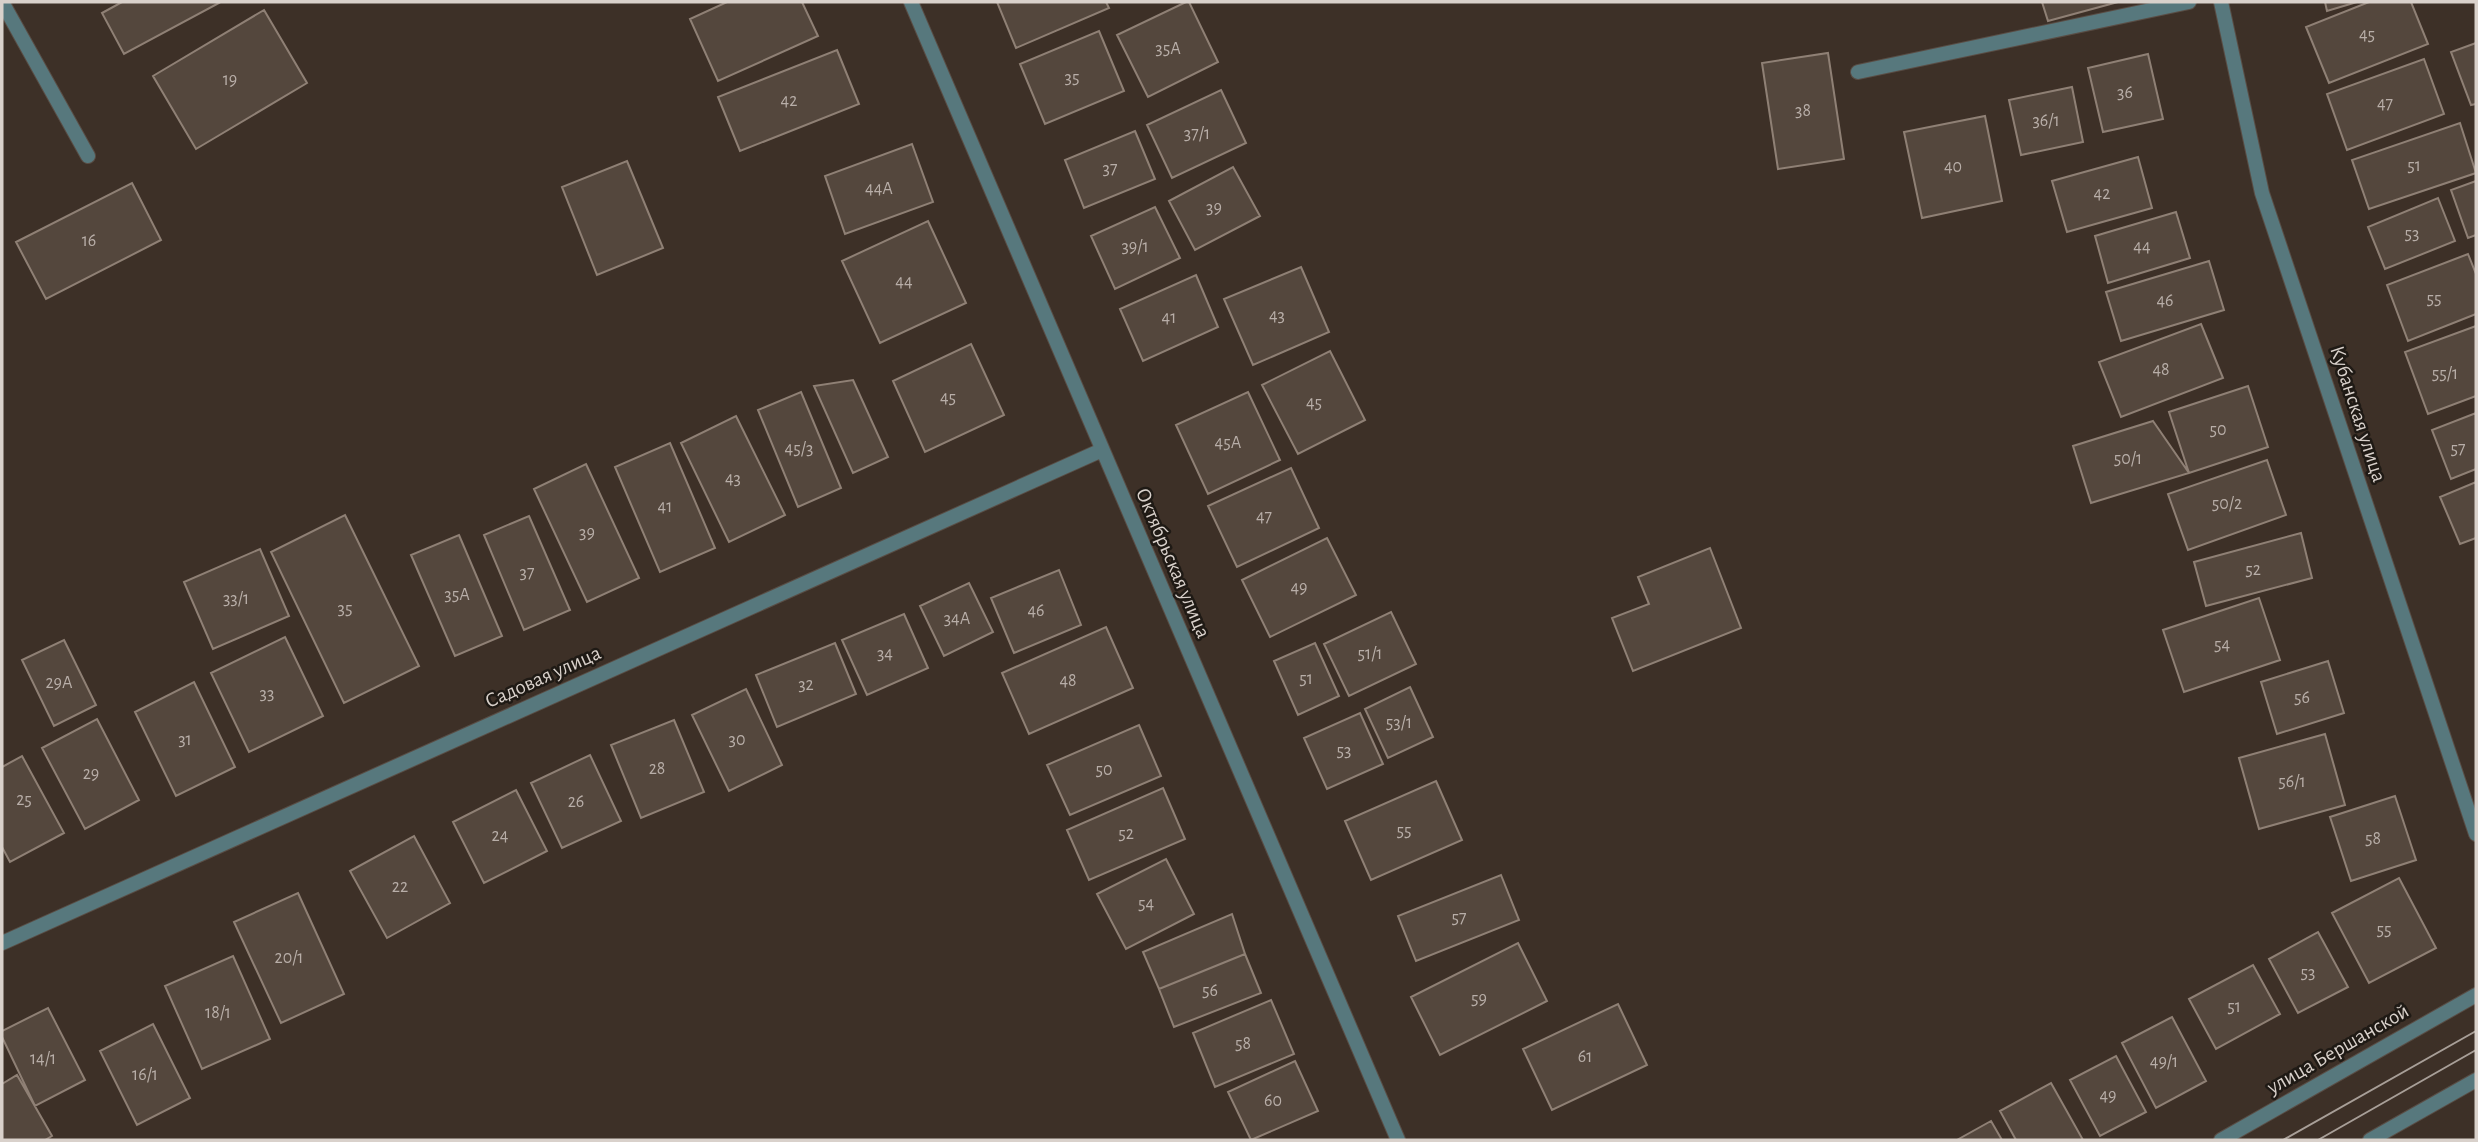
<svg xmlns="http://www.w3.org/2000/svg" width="2478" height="1142" font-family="'Alegreya Sans',sans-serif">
<rect width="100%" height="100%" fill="#3d3027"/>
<path fill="#54473d" stroke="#8f8075" stroke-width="2" d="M122 2H218L219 3 124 54 102 13Z
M727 2H802L818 36 718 81 690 19Z
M997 2H1106L1109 8 1016 48Z
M1186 2H1189L1218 62 1148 97 1117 35Z
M2042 2H2118L2048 21Z
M2325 2H2357L2327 11Z
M2369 2H2411L2428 44 2329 83 2306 27Z
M264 10 307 83 196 149 153 76Z
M1099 31 1124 91 1045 124 1020 64Z
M2476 43V104L2471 105 2451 52Z
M837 50 859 104 740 151 718 97Z
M1828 53 1844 159 1778 169 1762 63Z
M2148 54 2163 119 2103 132 2088 68Z
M2424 59 2444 114 2347 150 2327 94Z
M2072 87 2083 142 2021 155 2009 100Z
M1221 90 1246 143 1172 178 1147 125Z
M1985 116 2002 201 1922 218 1904 132Z
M2460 123 2476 173 2369 209 2352 160Z
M1135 131 1155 179 1084 208 1065 160Z
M912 144 933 202 845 234 825 176Z
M2138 157 2152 208 2067 232 2052 181Z
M627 161 663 248 597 275 562 187Z
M1233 167 1260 216 1195 250 1169 201Z
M2476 181V235L2468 238 2451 190Z
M132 183 161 240 46 299 16 242Z
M2438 198 2455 241 2385 269 2368 227Z
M1155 207 1180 258 1115 289 1091 236Z
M2176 212 2190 258 2108 283 2095 236Z
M928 221 966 303 880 343 842 261Z
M2468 254 2476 274V314L2408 341 2387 285Z
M2209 261 2224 310 2121 341 2106 292Z
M1301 267 1329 332 1253 365 1224 299Z
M1196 275 1218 327 1143 361 1120 309Z
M2201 324 2223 378 2121 417 2099 362Z
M2476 326V396L2428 414 2405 352Z
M971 344 1004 415 925 452 893 381Z
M1330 351 1365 420 1298 454 1262 385Z
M853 380 888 457 853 473 814 386Z
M2248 386 2268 447 2189 473 2169 412Z
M801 392 841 488 798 507 758 410Z
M1248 392 1280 460 1208 494 1176 425Z
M2476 413V469L2451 479 2432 430Z
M736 416 785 515 729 542 681 443Z
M2153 421 2189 473 2091 503 2073 446Z
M670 443 715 548 660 572 615 467Z
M2267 460 2286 515 2188 550 2168 494Z
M586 464 639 578 587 602 534 489Z
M1291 468 1319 528 1237 567 1208 506Z
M2476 482V538L2460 544 2440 497Z
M345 515 419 666 344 703 271 552Z
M529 516 570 610 524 630 484 535Z
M2301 533 2312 578 2206 606 2194 562Z
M459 535 502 636 455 656 411 555Z
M1327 538 1356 595 1270 637 1242 580Z
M1710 548 1741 628 1633 671 1612 618 1649 604 1638 577Z
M260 549 289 616 213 649 184 582Z
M1059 570 1081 625 1014 653 991 598Z
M969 583 993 632 944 656 920 606Z
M2259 598 2280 660 2184 692 2163 630Z
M1391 612 1416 664 1349 696 1324 644Z
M904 614 928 668 867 695 842 640Z
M1106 627 1133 688 1029 734 1002 673Z
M285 637 323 716 249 752 211 673Z
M64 640 96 705 54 726 22 660Z
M835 643 856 694 777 727 756 675Z
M1315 643 1339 696 1298 715 1274 661Z
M2328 661 2344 713 2277 734 2261 682Z
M194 682 235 767 176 796 135 712Z
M1410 687 1433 737 1388 758 1365 709Z
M746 689 782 765 729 791 692 715Z
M1360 713 1383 764 1327 789 1304 738Z
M97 719 139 800 85 829 42 748Z
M674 720 704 792 641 818 611 745Z
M1139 725 1161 776 1070 815 1047 765Z
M2325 734 2345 805 2259 829 2239 758Z
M590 755 621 821 562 848 531 783Z
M22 756 64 833 10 862 2 847V767Z
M1436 781 1462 840 1371 880 1345 821Z
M1163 788 1185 839 1089 880 1067 830Z
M516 790 547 851 484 883 453 822Z
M2395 796 2416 860 2351 881 2330 817Z
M414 836 450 903 387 938 350 871Z
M1166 859 1194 914 1126 949 1097 894Z
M1501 875 1519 920 1416 961 1398 916Z
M2399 878 2436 948 2369 983 2332 913Z
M298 893 344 994 281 1023 234 922Z
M1232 914 1245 954 1159 989 1143 952Z
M2318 932 2348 987 2298 1013 2269 959Z
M1518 943 1547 1001 1440 1055 1411 997Z
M1245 954 1261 993 1174 1027 1159 989Z
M233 956 270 1039 202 1069 165 986Z
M2253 965 2280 1014 2216 1049 2189 999Z
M1271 1000 1294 1054 1215 1087 1193 1033Z
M1618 1004 1647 1065 1552 1110 1523 1049Z
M48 1008 85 1080 35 1106 2 1037V1031Z
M2172 1017 2206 1081 2156 1108 2122 1043Z
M153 1024 190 1098 137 1125 100 1051Z
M2116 1056 2146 1112 2100 1136 2070 1080Z
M1295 1061 1318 1111 1251 1140 1228 1092Z
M17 1075 52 1136 45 1140H2V1084Z
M2051 1083 2083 1140H2016L2000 1111Z
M1991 1121 2002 1140H1957Z"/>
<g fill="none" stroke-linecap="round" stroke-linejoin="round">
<g stroke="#594d45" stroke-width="16">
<path id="street" d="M2 2 88 156
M911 2 1398 1140
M2221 2 2262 193 2476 834
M1858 72 2189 2
M2 943 1102 450
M2221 1140 2476 995
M2370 1140 2476 1080"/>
</g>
<use href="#street" stroke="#57787d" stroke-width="14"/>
<path stroke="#a89f98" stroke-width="2" d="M2283 1140 2476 1031
M2318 1140 2476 1050"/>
</g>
<g text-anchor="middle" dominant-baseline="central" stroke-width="5" stroke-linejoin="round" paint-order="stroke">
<g font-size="18" fill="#b8aea8">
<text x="2367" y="35">45</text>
<text x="1168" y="49">35А</text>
<text x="1072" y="78">35</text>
<text x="230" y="80">19</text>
<text x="2125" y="93">36</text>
<text x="789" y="101">42</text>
<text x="2385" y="104">47</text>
<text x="1803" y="111">38</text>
<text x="2046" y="121">36/1</text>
<text x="1197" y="134">37/1</text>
<text x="2414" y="166">51</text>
<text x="1953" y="167">40</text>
<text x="1110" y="169">37</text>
<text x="879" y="189">44А</text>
<text x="2102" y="194">42</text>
<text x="1214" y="208">39</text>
<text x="2412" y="234">53</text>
<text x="89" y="241">16</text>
<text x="1135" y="247">39/1</text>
<text x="2142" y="247">44</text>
<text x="904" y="282">44</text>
<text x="2434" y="299">55</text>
<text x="2165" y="301">46</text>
<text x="1277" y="316">43</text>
<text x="1169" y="318">41</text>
<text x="2161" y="370">48</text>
<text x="2445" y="374">55/1</text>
<text x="948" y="398">45</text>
<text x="1314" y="403">45</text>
<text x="2218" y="430">50</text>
<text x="1228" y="443">45А</text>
<text x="799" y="449">45/3</text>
<text x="2458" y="449">57</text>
<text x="2128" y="459">50/1</text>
<text x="733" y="479">43</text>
<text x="2227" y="504">50/2</text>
<text x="665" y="507">41</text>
<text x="1264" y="517">47</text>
<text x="587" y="533">39</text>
<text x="2253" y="570">52</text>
<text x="527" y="573">37</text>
<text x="1299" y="588">49</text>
<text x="457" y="595">35А</text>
<text x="236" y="599">33/1</text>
<text x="345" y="609">35</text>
<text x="1036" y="611">46</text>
<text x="957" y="619">34А</text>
<text x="2222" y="645">54</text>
<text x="885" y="654">34</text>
<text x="1370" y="654">51/1</text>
<text x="1306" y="679">51</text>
<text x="1068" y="681">48</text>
<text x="59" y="683">29А</text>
<text x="806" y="685">32</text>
<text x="267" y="694">33</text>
<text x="2302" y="698">56</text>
<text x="1399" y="723">53/1</text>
<text x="185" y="740">31</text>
<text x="737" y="740">30</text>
<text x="1344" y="751">53</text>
<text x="657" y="769">28</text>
<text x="1104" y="770">50</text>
<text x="91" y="774">29</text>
<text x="2292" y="782">56/1</text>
<text x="24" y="800">25</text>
<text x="576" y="802">26</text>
<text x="1404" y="831">55</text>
<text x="1126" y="834">52</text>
<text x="500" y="836">24</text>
<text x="2373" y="839">58</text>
<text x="400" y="887">22</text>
<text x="1146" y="904">54</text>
<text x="1459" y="918">57</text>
<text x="2384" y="930">55</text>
<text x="289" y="958">20/1</text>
<text x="2308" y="973">53</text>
<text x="1210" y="991">56</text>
<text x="1479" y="999">59</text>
<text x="2234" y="1007">51</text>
<text x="218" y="1013">18/1</text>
<text x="1243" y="1044">58</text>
<text x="1585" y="1057">61</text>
<text x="43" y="1059">14/1</text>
<text x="2164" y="1062">49/1</text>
<text x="145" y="1075">16/1</text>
<text x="2108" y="1096">49</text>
<text x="1273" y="1101">60</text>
</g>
<g font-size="21" fill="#d9d1cb" stroke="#1f1a15">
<text transform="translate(2358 414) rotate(72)">Кубанская улица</text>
<text transform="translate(1173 563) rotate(67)">Октябрьская улица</text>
<text transform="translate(543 677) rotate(-24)">Садовая улица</text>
<text transform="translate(2338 1049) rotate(-30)">улица Бершанской</text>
</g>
</g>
<rect width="2478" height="1142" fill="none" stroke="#d9d1cb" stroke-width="7"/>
</svg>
